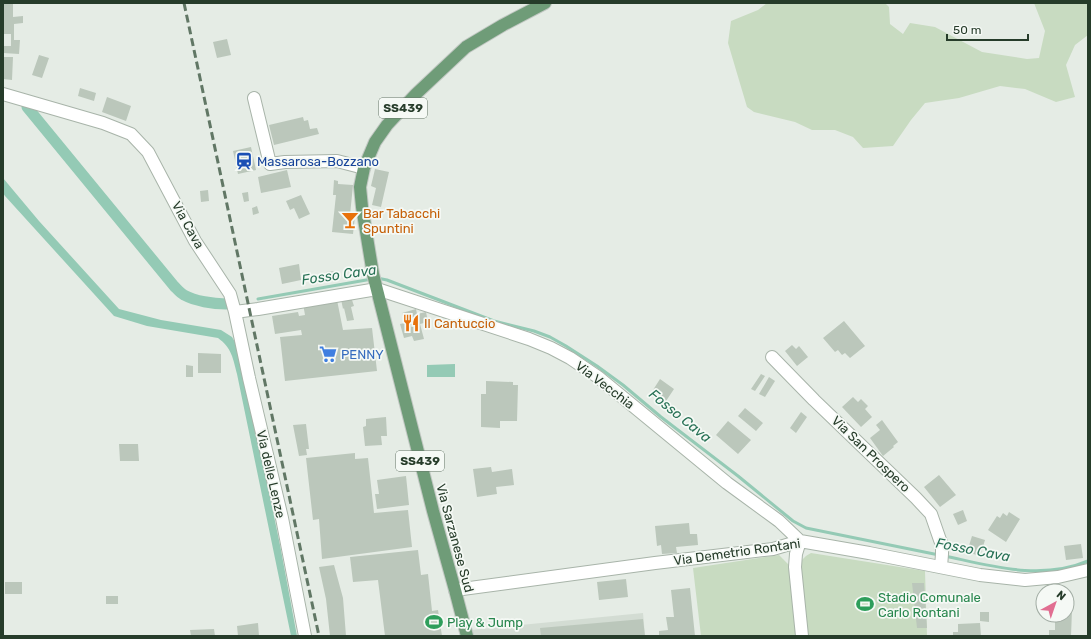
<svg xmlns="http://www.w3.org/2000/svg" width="1091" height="639" font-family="Rubik,sans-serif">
<rect width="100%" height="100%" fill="#e5ece5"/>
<path fill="#d3dcd3" d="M643 613 645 636H473L471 630Z"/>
<path fill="#c8dbc1" d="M767 3H885L889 7 890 24 903 34 910 23 935 27 982 52 1027 59 1039 58 1045 31 1034 3H1088V35L1075 45 1066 65 1075 97 1056 102 1025 89 1000 86 959 98 925 103 911 120 893 146 863 148 853 137 835 130H812L795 122 754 112 747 107 728 43 731 21 758 10Z
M811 553 925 571 927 636H806L800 565C802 559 805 556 811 553Z
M779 555 790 566 798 636H701L693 568Z"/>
<path fill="#94cab5" d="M3 178 39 221 119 309 161 320 221 330 232 337 239 349 280 545 297 636H291L237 374C233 359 232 348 218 338L147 326 114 316 5 196 3 193Z
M455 364V377H427V365Z"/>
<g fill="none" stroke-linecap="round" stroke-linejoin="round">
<path stroke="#94cab5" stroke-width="3" d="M377 278 387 280 494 321 534 331 550 337 566 346 597 366 623 385 661 417 738 476 793 521 806 528 939 555
M258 299 372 279
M945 556C992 566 1041 581 1088 561"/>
<path stroke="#94cab5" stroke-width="11" d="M27 107 174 286C177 289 180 293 184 295 195 301 213 304 226 304"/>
</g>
<path fill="#bbc7bb" d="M3 3H13V17L23 16V23L14 24V40H20L19 54 3 53 4 46H11V34H3Z
M227 39 231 55 217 58 213 42Z
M39 55 49 58 42 78 32 75Z
M3 57H13L12 80 3 79Z
M80 88 96 93 94 101 78 96Z
M107 97 131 106 126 121 102 112Z
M303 117 304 121 308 120 310 129 317 128 319 134 274 145 269 125Z
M251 147 256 170 238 174 233 151Z
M375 169 389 172 381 207 372 205 376 188 371 186Z
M287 170 291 187 261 193 258 177Z
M334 180 338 181V184L353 185 350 215 355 216 353 234 332 232 336 195H333Z
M208 190 209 201 201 202 200 191Z
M248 192 249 201 244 202 242 193Z
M301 195 310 214 299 219 294 208 290 210 286 201Z
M257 206 259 213 253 215 252 208Z
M299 264 301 280 282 284 279 268Z
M336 271V278H326V272Z
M351 297 354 306 351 307 354 320 347 321 344 308 343 309 341 299Z
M337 300 343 330 372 328 377 371 285 381 280 337 302 335 301 330 275 334 272 316 298 312 299 316 305 315 303 304Z
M416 309 417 314 426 312 428 322 420 324 424 339 414 341 412 336 404 338 400 324 405 323 402 313Z
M844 321 865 346 850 358 845 353 842 355 838 350 835 352 823 338Z
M792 345 796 349 799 346 808 357 797 366 785 351Z
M198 353 221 354V373H198Z
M186 365 193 366V377H186Z
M761 374 765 376 755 391 751 389Z
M769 377 775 381 765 397 759 394Z
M660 379 674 389 664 404 655 398 658 394 653 390Z
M486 381 513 382V385H518L517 421H500V428L481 427V394H486Z
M853 397 858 402 861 399 868 406 865 409 872 417 861 427 842 407Z
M745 408 763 423 756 431 738 416Z
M801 412 807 417 796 433 790 428Z
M386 417 387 436H381L382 445 365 446 363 427 366 426V419Z
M882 420 898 442 893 446 894 447 883 456 870 438 880 430 876 425Z
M728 421 751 440 738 454 716 435Z
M306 424 309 449H306L307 455 299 456 293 425Z
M119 444H138L139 461H120Z
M355 453V459L368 458 374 513 408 510 412 547 322 559 319 519 313 520 306 458Z
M491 467 492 472 512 469 514 485 496 487 497 494 477 497 473 469Z
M939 475 956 495 940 507 924 487Z
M406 476 409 505 377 509 375 494H379L377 480Z
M963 510 967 521 958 525 953 514Z
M1009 512 1020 519 1006 542 988 530 997 516 1000 518 1003 513 1007 516Z
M689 523 690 534H697L698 545 676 547 677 553 662 554 661 545 657 546 655 526Z
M972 536 985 540 980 556 967 552Z
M1081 544 1083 558 1066 560 1064 546Z
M418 550 421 575 428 574 432 611 438 610 442 636H385L378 580 353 582 350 557Z
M334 565 343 598 346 636H330L326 599 319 567Z
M626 579 628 597 599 600 597 582Z
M5 582H22V594H5Z
M912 583H924L927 628H917Z
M690 588 695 636H659V631L668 630 666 617H674L671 590Z
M106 596H118V604H106Z
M1067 610H1072L1071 636H1049V630H1055V615H1067Z
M980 612H989V622L980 621Z
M643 619 645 636H541L540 628Z
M258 623 259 636H238L237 626Z
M980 623 981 636H953V632H958V624Z
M214 629 215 636H191L190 630Z"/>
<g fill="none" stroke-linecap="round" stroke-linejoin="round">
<g stroke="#a8b4a9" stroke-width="14">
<path id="minor" d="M3 94 103 123 131 134 148 152 195 241 230 294 235 312 249 378 282 518 305 636
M254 98 270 164 285 162 337 161 364 168
M235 312 258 309 377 289 529 339 551 348 570 358 598 377 727 483 779 521 800 541 796 554 795 567 802 636
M772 357 814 400 916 498 931 514 940 540 942 544V554L941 567
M455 590 655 563 773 549 800 541 869 553 980 575 1025 580 1058 577 1088 570"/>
</g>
<g stroke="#c2c8c3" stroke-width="14">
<path id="major" d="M467 636 455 590 433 511 373 274 362 207 360 187 364 168 375 142 387 125 416 94 466 47 503 25 545 3"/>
</g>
<use href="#minor" stroke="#fff" stroke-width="12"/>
<use href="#major" stroke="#6f9c78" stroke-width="12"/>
<path stroke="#617765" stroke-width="3" stroke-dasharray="8 4" stroke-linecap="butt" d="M184 3 319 636"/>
</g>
<defs>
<g id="station-bare" transform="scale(1.38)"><path d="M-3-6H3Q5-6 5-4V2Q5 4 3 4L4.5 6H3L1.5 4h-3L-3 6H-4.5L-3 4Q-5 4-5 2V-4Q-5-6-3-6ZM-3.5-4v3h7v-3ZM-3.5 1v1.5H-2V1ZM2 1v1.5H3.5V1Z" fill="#1a4fb4" stroke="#f5f9f5" stroke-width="2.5" paint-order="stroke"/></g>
<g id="bar-bare" transform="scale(1.38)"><path d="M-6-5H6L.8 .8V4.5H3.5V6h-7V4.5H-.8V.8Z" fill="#e8710a" stroke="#f5f9f5" stroke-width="2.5" paint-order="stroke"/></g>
<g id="restaurant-bare" transform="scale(1.38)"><path d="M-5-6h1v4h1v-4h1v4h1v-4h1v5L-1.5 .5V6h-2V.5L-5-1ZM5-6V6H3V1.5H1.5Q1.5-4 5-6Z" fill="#e8710a" stroke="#f5f9f5" stroke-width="2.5" paint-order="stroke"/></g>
<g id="supermarket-bare" transform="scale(1.38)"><path d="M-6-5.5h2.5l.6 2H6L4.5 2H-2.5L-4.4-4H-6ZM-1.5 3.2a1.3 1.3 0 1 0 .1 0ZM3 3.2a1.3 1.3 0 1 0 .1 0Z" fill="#3f7fe0" stroke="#f5f9f5" stroke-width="2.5" paint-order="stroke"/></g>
<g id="stadium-bare" transform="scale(1.38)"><path d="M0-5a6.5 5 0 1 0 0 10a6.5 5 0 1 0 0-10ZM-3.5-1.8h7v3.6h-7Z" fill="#2e9e5b" stroke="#f5f9f5" stroke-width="2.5" paint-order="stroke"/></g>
</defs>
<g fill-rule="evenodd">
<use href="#station-bare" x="244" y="161"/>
<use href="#bar-bare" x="350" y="220"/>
<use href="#restaurant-bare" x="411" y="323"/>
<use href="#supermarket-bare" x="328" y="354"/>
<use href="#stadium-bare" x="865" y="604"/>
<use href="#stadium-bare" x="434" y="622"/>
</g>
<g text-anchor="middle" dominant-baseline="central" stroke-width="3.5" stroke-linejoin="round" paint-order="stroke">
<g fill="#f5f9f5" stroke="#647567" stroke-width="1">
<rect x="379" y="98" width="48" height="20" rx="3"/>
<rect x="396" y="451" width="48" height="20" rx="3"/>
</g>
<g font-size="12" font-weight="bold" fill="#263c2a">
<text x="403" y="108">SS439</text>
<text x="420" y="461">SS439</text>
</g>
<g font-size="13" fill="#164399" stroke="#f5f9f5" text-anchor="start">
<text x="257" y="161">Massarosa-Bozzano</text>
</g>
<g font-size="13" fill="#c56008" stroke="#f5f9f5" text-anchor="start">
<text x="363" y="213">Bar Tabacchi<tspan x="363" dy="15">Spuntini</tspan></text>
<text x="424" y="323">Il Cantuccio</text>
</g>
<g font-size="13" fill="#263c2a" stroke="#f5f9f5">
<text transform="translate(188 225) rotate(61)">Via Cava</text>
<text transform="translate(605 385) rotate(37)">Via Vecchia</text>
<text transform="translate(871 454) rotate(44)">Via San Prospero</text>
<text transform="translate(271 474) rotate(77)">Via delle Lenze</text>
<text transform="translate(455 538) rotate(75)">Via Sarzanese Sud</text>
<text transform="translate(737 552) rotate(-8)">Via Demetrio Rontani</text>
</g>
<g font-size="13" fill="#366cbe" stroke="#f5f9f5" text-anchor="start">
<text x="341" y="354">PENNY</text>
</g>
<g font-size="13" fill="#27864d" stroke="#f5f9f5" text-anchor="start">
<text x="878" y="597">Stadio Comunale<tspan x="878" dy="15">Carlo Rontani</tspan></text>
<text x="447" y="622">Play &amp; Jump</text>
</g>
<g font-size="14" font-style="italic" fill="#277155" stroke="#f5f9f5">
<text transform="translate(339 275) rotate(-8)">Fosso Cava</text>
<text transform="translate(680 416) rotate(39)">Fosso Cava</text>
<text transform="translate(973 550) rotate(11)">Fosso Cava</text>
</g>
</g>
<rect width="1091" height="639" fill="none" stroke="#263c2a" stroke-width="8"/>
<g transform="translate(1055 603) rotate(40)"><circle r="19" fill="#f5f9f5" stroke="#a2ada4"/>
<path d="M0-3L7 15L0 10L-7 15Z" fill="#e16e91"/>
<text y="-6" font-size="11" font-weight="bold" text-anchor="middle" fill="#263c2a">N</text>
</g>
<path d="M947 34v6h81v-6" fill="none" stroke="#263c2a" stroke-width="2"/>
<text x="953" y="34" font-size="12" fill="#263c2a" stroke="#f5f9f5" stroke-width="3" paint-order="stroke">50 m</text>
</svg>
